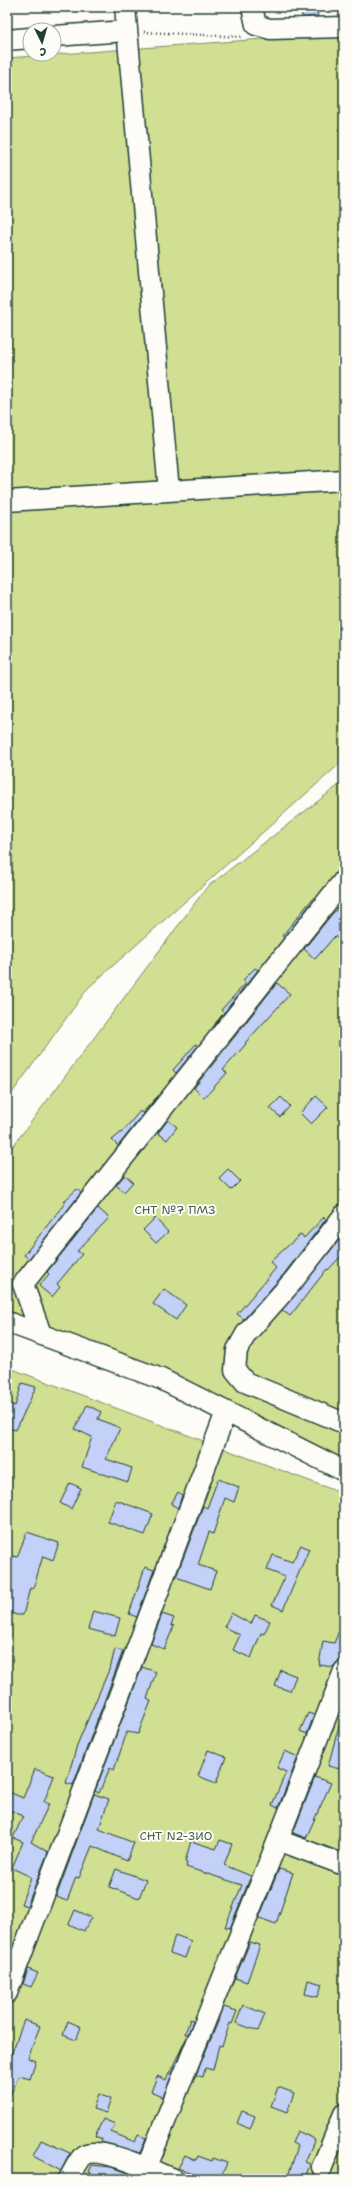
<svg xmlns="http://www.w3.org/2000/svg" width="351" height="2186" font-family="'Shantell Sans',sans-serif">
<rect width="100%" height="100%" fill="#fdfcf7"/>
<filter id="ink" filterUnits="userSpaceOnUse"><feTurbulence type="fractalNoise" baseFrequency=".025" numOctaves="2"/><feDisplacementMap in="SourceGraphic" scale="8" xChannelSelector="R" yChannelSelector="G"/><feConvolveMatrix kernelMatrix="1 2 1 2 8 2 1 2 1" color-interpolation-filters="sRGB"/></filter>
<g filter="url(#ink)">
<path fill="#d1df92" stroke="#788e63" d="M344 33V760L88 988 7 1100V58Z
M344 781V1467L7 1321V1154L207 887Z
M7 1367 344 1494V2179H7Z"/>
<path fill="#c3d0f7" stroke="#1f3d34" d="M301 7H316L318 16 302 17Z
M314 897 315 898 284 938 282 936Z
M344 903V945L335 936 315 959 304 949 332 914Z
M255 968 258 970 215 1024 224 1013 221 1010 246 983 243 980Z
M277 983 290 994 245 1043 246 1044 223 1070 227 1073 204 1098 194 1088Z
M196 1044 198 1046 176 1073 173 1070Z
M316 1096 328 1107 311 1124 300 1113Z
M157 1097 118 1146 112 1140 123 1131 140 1111 142 1113Z
M281 1097 290 1106 280 1117 270 1108Z
M168 1120 177 1127 167 1140 158 1133Z
M228 1169 240 1181 231 1190 219 1178Z
M125 1175 133 1182 124 1192 116 1185Z
M77 1189 81 1193 29 1259 24 1255 65 1203 63 1202Z
M98 1208 109 1218 77 1251 82 1254 57 1284 60 1287 52 1297 39 1286 49 1274 47 1272Z
M324 1217 326 1219 284 1274 244 1319 237 1314 276 1268 270 1262 301 1234 304 1238Z
M155 1218 168 1232 156 1243 143 1230Z
M344 1234V1253L328 1270 327 1269 290 1316 282 1310Z
M164 1289 186 1305 176 1320 153 1304Z
M22 1383 36 1387 16 1430 8 1428 11 1419 7 1418V1402L15 1406Z
M87 1405 101 1412 98 1419 120 1428 106 1459 132 1468 128 1482 82 1467 92 1437 75 1429Z
M218 1479 239 1487 234 1502 225 1498 213 1534 209 1532 198 1565 216 1571 210 1589 176 1577 203 1506 207 1508Z
M70 1483 81 1488 71 1509 60 1503Z
M178 1492 182 1495 178 1508 171 1504Z
M116 1500 153 1514 145 1535 108 1522Z
M27 1532 59 1543 53 1560 43 1556 33 1589 30 1588 23 1615H17L7 1612 11 1591 7 1590V1576L13 1556 17 1557Z
M301 1545 309 1549 283 1610 272 1605 285 1577 267 1570 273 1555 292 1562Z
M145 1567 154 1570 137 1617 129 1614Z
M93 1611 120 1618 115 1636 88 1629Z
M231 1613 251 1624 255 1615 270 1621 264 1634 261 1633 251 1658 233 1650 240 1635 224 1627Z
M162 1614 174 1618 171 1625 174 1626 164 1649 151 1644Z
M344 1619V1660L337 1662 333 1667 319 1665 323 1641 334 1643Z
M115 1649 123 1651 73 1785 66 1783 77 1745 111 1665Z
M142 1667 156 1672 147 1699 151 1701 138 1734 127 1732 114 1770 110 1768 99 1793 95 1791Z
M281 1670 296 1676 290 1691 275 1686Z
M308 1713 314 1715 307 1734 300 1731Z
M340 1722 344 1723V1770L328 1766Z
M208 1750 226 1757 216 1783 198 1776Z
M285 1751 298 1757 278 1808 272 1805 286 1772 277 1768Z
M35 1769 54 1776 44 1802 49 1804 31 1842 48 1852 27 1906 21 1904 31 1877 12 1868 23 1842 13 1838 23 1816 7 1809V1791L23 1798Z
M315 1777 331 1783 306 1838 293 1833Z
M94 1794 109 1799 99 1829 134 1843 127 1861 92 1846 79 1878 76 1877 67 1901 56 1897Z
M220 1840 232 1844 224 1865 251 1876 230 1928 225 1927 242 1885 186 1867 187 1863 185 1862 191 1841 216 1849Z
M116 1869 146 1880 139 1898 109 1887Z
M279 1869 293 1873 276 1924 259 1918Z
M75 1910 91 1917 84 1931 69 1924Z
M175 1935 191 1941 185 1958 170 1953Z
M250 1942 260 1945 247 1982 235 1978Z
M28 1969 38 1973 31 1987 23 1984Z
M308 1980 322 1984 318 1997 305 1994Z
M243 2005 265 2014 258 2031 236 2023Z
M224 2007 237 2011 232 2024 230 2023 222 2046 219 2045 213 2070 205 2068 203 2077 196 2075Z
M190 2019 193 2020 188 2034H185Z
M24 2020 40 2026 28 2058 36 2061 30 2079 19 2076 7 2102V2066Z
M68 2021 81 2027 76 2040 63 2035Z
M186 2039 163 2097 151 2092 157 2076 166 2080Z
M278 2087 294 2093 287 2112 271 2106Z
M98 2094 111 2099 106 2113 93 2109Z
M242 2111 255 2116 250 2129 237 2123Z
M103 2119 115 2124 111 2132 135 2142 138 2135 146 2138 140 2153 101 2142 102 2139 95 2136Z
M297 2131 315 2139 305 2162 310 2164 305 2179H287L298 2146 292 2143Z
M41 2140 70 2153 61 2171 33 2156Z
M185 2155 196 2160 198 2156 212 2161 213 2158 227 2163 220 2179H206L178 2168Z
M92 2165 111 2167 138 2177 136 2179H106L89 2172Z"/>
<g fill="none" stroke-linecap="round" stroke-linejoin="round">
<g stroke="#1f3d34" stroke-width="23">
<path id="minor" d="M125 7 169 491
M252 7 256 25 270 29 344 27
M54 36 127 31
M7 40 30 38
M7 501 344 480
M344 1215 293 1281 246 1334 237 1350 235 1370 245 1382 344 1423
M7 1322 161 1379 344 1471
M41 1334 23 1284 344 880
M278 1840 344 1671
M7 1993 226 1412
M322 2167 344 2114
M146 2169 278 1840 344 1865
M69 2179C73 2172 78 2160 84 2155 99 2145 155 2172 173 2179"/>
</g>
<path stroke="#1f3d34" stroke-width="2.5" stroke-dasharray="1 3" stroke-linecap="butt" d="M144 32 243 37"/>
<use href="#minor" stroke="#fdfcf7" stroke-width="20"/>
</g>
</g>
<g text-anchor="middle" dominant-baseline="central" stroke-width="4" stroke-linejoin="round" paint-order="stroke">
<g font-size="12" fill="#435d47" stroke="#fdfcf7">
<text x="175" y="1210">СНТ №7 ПМЗ</text>
<text x="176" y="1836">СНТ N2-ЗИО</text>
</g>
</g>
<rect width="351" height="2186" fill="none" stroke="#fdfcf7" stroke-width="24"/>
<rect x="12" y="12" width="327" height="2162" fill="none" stroke="#1f3d34" stroke-width="1.5" filter="url(#ink)"/>
<g transform="translate(42 42) rotate(175)"><circle r="19" fill="#fdfcf7" stroke="#a4b0a9"/>
<path d="M0-3L7 15L0 10L-7 15Z" fill="#1f3d34"/>
<text y="-6" font-size="11" font-weight="bold" text-anchor="middle" fill="#1f3d34">С</text>
</g>
</svg>
